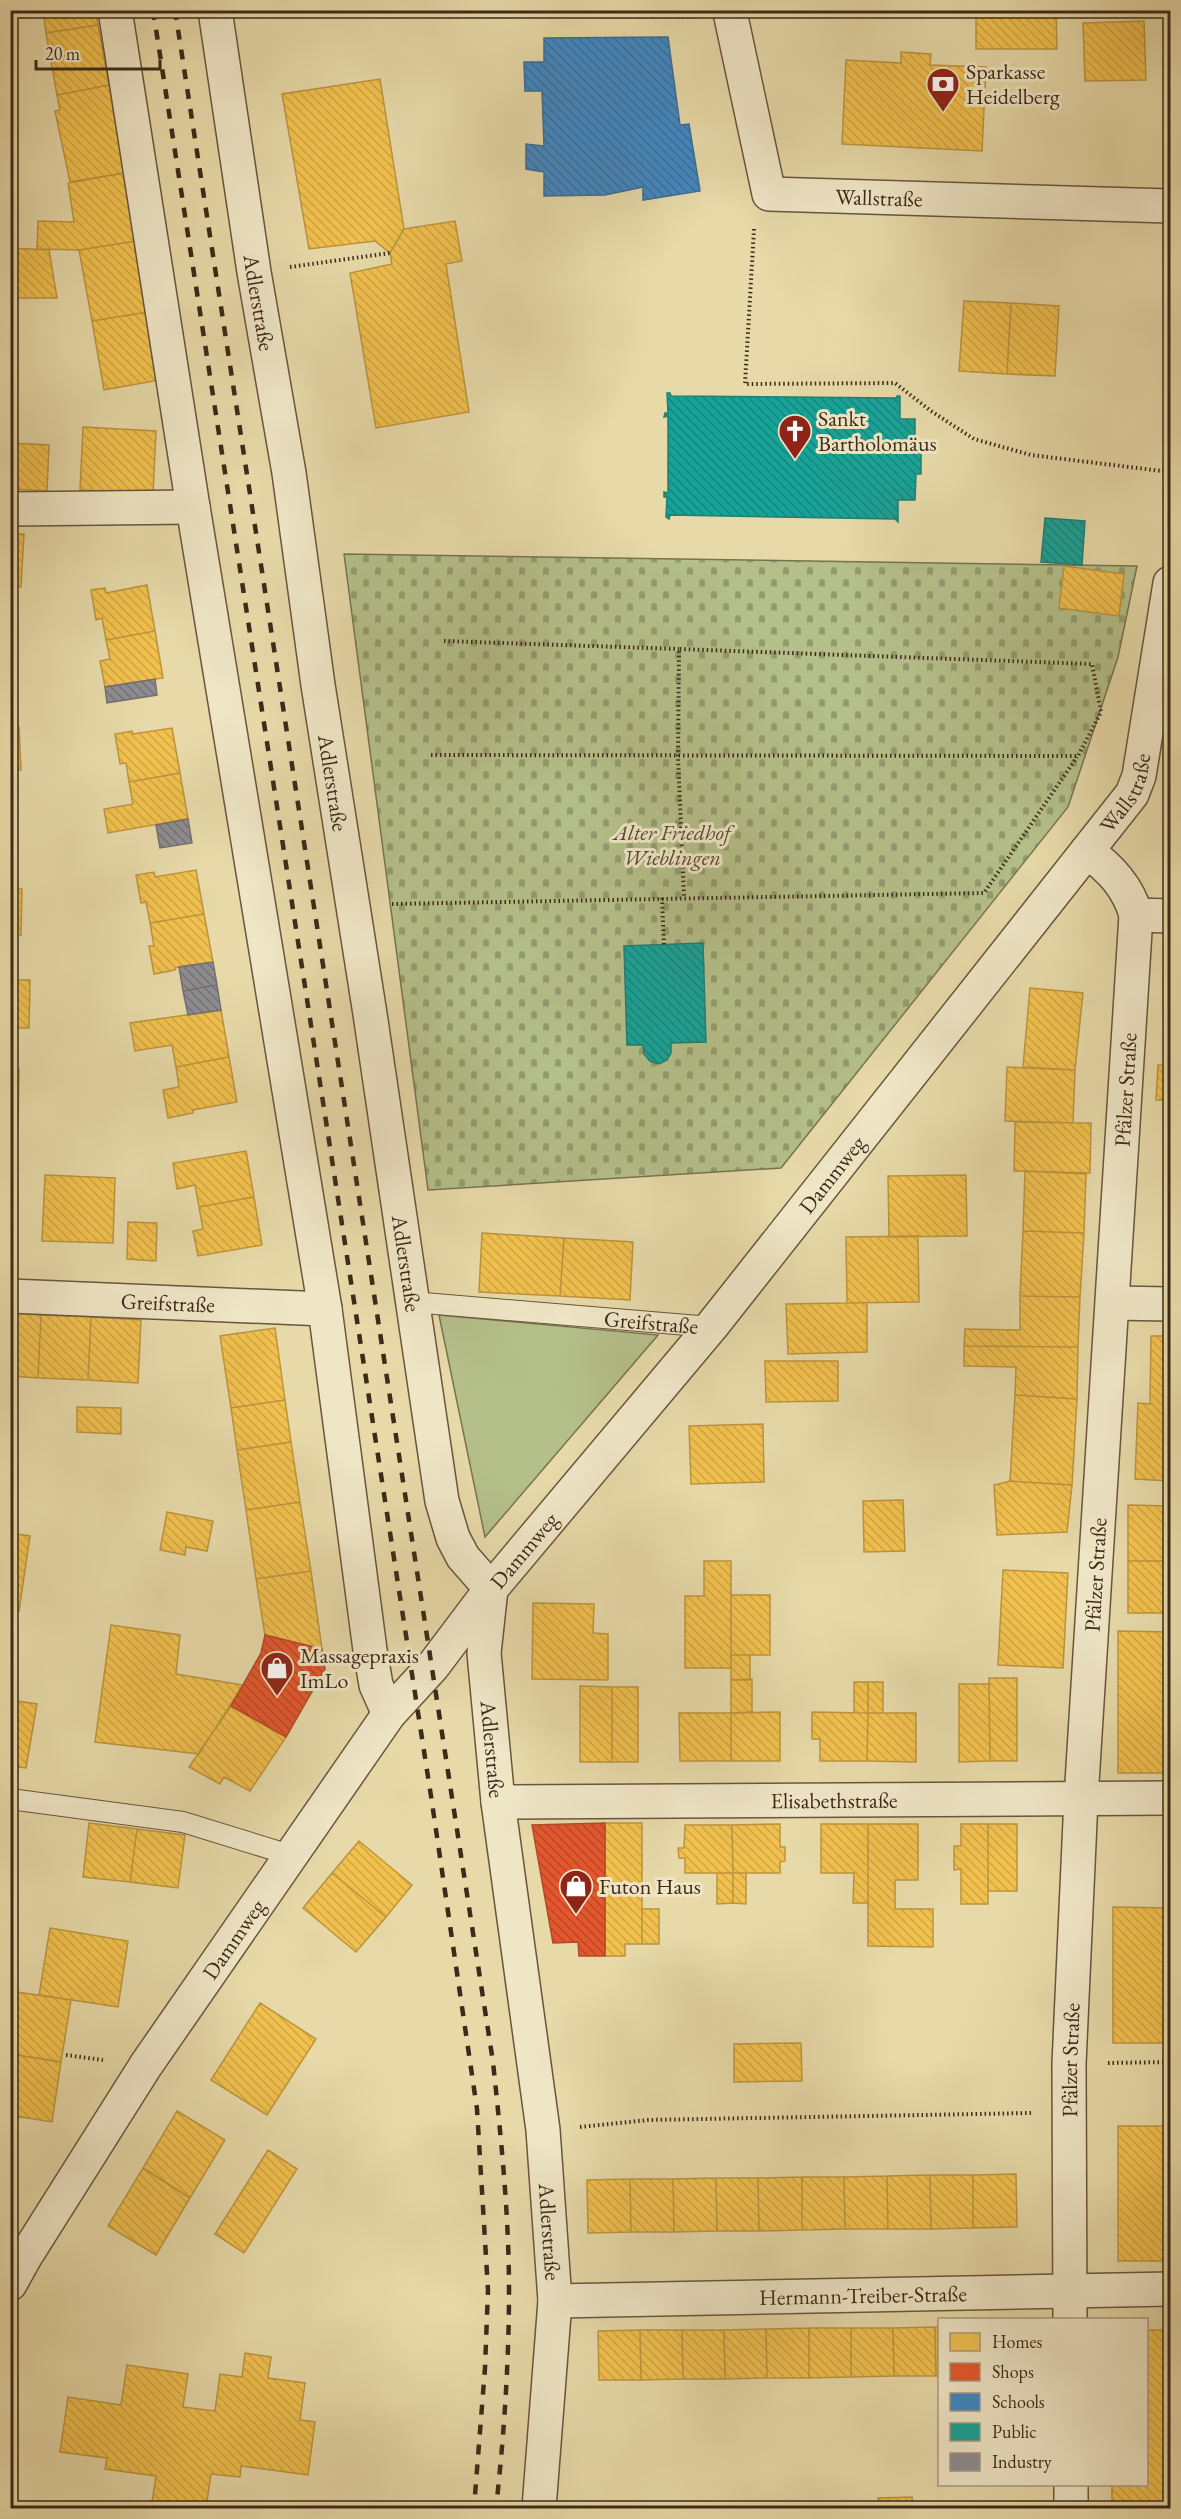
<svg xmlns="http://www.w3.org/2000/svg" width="1181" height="2519" font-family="'EB Garamond',serif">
<defs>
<pattern id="cemetery-stones" width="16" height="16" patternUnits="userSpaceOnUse" patternTransform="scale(1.5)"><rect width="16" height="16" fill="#b4bf89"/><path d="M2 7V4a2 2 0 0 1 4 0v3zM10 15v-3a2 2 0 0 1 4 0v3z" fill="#949b6f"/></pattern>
<pattern id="homes-back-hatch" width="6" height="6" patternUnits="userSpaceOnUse" patternTransform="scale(1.5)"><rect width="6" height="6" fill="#f2c14e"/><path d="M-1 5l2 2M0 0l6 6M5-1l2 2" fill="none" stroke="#d0a644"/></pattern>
<pattern id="shops-back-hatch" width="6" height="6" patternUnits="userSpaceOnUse" patternTransform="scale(1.5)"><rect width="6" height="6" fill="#e4572e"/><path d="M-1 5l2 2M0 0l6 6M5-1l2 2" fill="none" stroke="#ba4826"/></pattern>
<pattern id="schools-back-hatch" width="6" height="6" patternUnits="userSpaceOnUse" patternTransform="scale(1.5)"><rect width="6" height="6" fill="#3f88c5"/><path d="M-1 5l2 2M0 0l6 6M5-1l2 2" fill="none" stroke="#366f9f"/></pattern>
<pattern id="public-back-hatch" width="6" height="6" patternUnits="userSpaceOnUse" patternTransform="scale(1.5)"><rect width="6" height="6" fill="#17a398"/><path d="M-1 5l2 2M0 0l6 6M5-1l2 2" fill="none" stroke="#16857b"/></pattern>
<pattern id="industry-back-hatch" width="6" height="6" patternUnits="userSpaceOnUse" patternTransform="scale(1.5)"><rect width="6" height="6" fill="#8d8d92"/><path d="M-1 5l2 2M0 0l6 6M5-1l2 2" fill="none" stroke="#747376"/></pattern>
</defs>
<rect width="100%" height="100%" fill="#e7d9a8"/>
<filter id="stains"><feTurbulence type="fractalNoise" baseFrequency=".00333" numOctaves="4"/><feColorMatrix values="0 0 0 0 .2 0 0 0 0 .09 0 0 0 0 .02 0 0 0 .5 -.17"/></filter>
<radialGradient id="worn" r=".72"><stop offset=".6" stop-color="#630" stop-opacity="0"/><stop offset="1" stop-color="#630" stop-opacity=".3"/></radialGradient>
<path fill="#b4bf89" stroke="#787451" stroke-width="1.5" d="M439 1315 658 1335 485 1537Z"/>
<path fill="url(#cemetery-stones)" stroke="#787451" stroke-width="1.5" d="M344 554 1137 566 1118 657 1068 807 781 1168 428 1190Z"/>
<path fill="url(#homes-back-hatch)" stroke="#bc943e" stroke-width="1.5" d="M43 10H95L98 25 46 33Z
M976 10H1056L1057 49H976Z
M1168 10H1170V67H1167Z
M1144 21 1146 80 1085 81 1083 23Z
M98 25 109 85 57 95 46 33Z
M10 46H15L14 80 10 79Z
M901 52 931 54 930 65 986 67 982 151 842 144 846 60 901 63Z
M380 79 404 229 390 253 375 241 309 249 282 94Z
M109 85 124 173 70 182 55 111 60 110 57 95Z
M124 173 136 241 79 250 37 249 38 221 74 222 68 183Z
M455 221 462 261 446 264 469 412 376 428 350 273 392 264 390 253 404 229Z
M136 241 148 312 92 321 79 250Z
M10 248 49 250 57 298H11Z
M964 301 1011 303 1007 374 959 371Z
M1011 303 1059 306 1055 376 1007 374Z
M148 312 160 380 104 390 92 321Z
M83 427 156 431 153 494 80 490Z
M10 443 49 445 47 491 10 489Z
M10 534H24L21 587H10Z
M1064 566 1124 574 1119 616 1059 608Z
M147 585 155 631 106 640 102 618 96 620 91 590 105 588 106 593Z
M155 631 163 678 105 687 100 661 110 659 106 640Z
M10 727H19L21 770H10Z
M172 728 180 773 129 782 126 763 120 764 115 734 132 731 133 734Z
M180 773 188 819 108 833 104 809 133 804 129 782Z
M196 870 204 914 150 923 146 902 141 903 136 875 154 872 155 877Z
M10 889H22L21 935H10Z
M204 914 213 962 179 967 175 968V970L154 974 149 946H154L150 923Z
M1168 942H1170V982H1167Z
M10 980H30L29 1028H10Z
M1167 982H1170V1024H1166Z
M1030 988 1083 993 1075 1070 1023 1067Z
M221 1010 229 1057 176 1067 172 1045 135 1051 130 1023Z
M229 1057 237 1102 193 1110V1113L168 1118 163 1090 179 1087 176 1067Z
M1158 1065 1170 1066V1100H1156Z
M1007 1067 1075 1070 1073 1123 1005 1121Z
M10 1069H19L18 1130H10Z
M1015 1122 1091 1123 1090 1173 1014 1171Z
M246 1151 254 1197 199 1207 195 1185 177 1189 173 1163Z
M1025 1171 1086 1174 1084 1233 1023 1231Z
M45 1175 115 1178 113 1243 42 1241Z
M966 1175 967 1236 889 1237 888 1176Z
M10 1190H18L15 1243H10Z
M254 1197 262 1245 198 1256 193 1231 203 1229 199 1207Z
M1169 1204H1170V1283H1169Z
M128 1222 157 1223 156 1261 127 1259Z
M1023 1231 1084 1233 1080 1297 1020 1296Z
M482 1233 564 1238 560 1296 479 1292Z
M918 1236 919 1302 847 1303 846 1237Z
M564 1238 633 1242 630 1300 560 1296Z
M1020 1296 1080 1297 1078 1347 964 1346 965 1329 1020 1330Z
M847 1303H867V1352L788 1354 786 1304Z
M10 1313 41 1315 38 1378 10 1376Z
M41 1315 91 1317 88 1380 38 1378Z
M91 1317 141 1320 138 1383 88 1380Z
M275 1328 285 1400 231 1408 220 1336Z
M1151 1336H1170V1481L1135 1479 1138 1403 1150 1404Z
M964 1346 1078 1347 1077 1399 1015 1395 1016 1367 964 1366Z
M765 1361H838V1401L766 1402Z
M1015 1395 1077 1399 1072 1485 1010 1481Z
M285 1400 291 1442 237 1450 231 1408Z
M77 1407 121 1408V1434L77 1432Z
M763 1424 764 1482 691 1484 689 1426Z
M291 1442 300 1502 246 1510 237 1450Z
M1010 1481 1072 1485 1067 1532 997 1535 994 1485Z
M903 1500 905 1551 864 1552 863 1501Z
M300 1502 311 1571 256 1579 246 1510Z
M1128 1505 1170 1506V1561H1128Z
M167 1512 213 1521 207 1551 186 1547 185 1555 160 1550Z
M10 1533 30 1536 19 1611 10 1610Z
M704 1561H731V1668H685V1596H704Z
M1128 1561H1170V1613H1128Z
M1003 1570 1068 1573 1063 1668 998 1665Z
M311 1571 322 1649 265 1635 256 1579Z
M731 1595H770V1655H731Z
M533 1603 594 1604 593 1633 608 1634V1680L532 1679Z
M111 1625 180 1635 176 1674 243 1685 199 1754 95 1742Z
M1118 1631 1170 1632V1773H1118Z
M731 1655H750V1680H731Z
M989 1678H1017V1761H990Z
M752 1679V1712L731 1713V1680Z
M854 1682H868V1713H854Z
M868 1682H883V1713H868Z
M959 1684H989L990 1761 959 1762Z
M580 1686 612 1687V1762H580Z
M612 1687H638V1762H612Z
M10 1700 37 1704 26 1768 10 1766Z
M231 1706 286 1737 250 1791 224 1777 220 1784 189 1767Z
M780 1712V1761H731V1713Z
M812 1712 868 1713 867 1761H820V1739H812Z
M679 1713H731V1761H680Z
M868 1713H916V1762L867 1761Z
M89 1823 137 1829 130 1882 83 1877Z
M605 1823H642V1944H625V1956H605Z
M780 1824V1847H785V1861L780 1862V1873H733L732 1825Z
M821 1824H868V1903H853L854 1873H821Z
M868 1824H918V1880H895V1909H933V1947L868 1946Z
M961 1824H988V1904H961V1869L954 1870V1846H961Z
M988 1824H1017V1891H988Z
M685 1825H732L733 1873H685V1858H679L678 1848H684Z
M137 1829 185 1835 178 1888 130 1882Z
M359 1841 412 1885 386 1917 332 1873Z
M332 1873 386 1917 356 1952 303 1908Z
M717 1873H733V1903L717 1904Z
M733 1873H746V1904L733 1903Z
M1113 1907 1170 1908V2043H1113Z
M642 1909H659V1944H642Z
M50 1928 128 1941 118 2007 39 1995Z
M10 1991 71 2000 61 2062 10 2054Z
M260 2003 316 2039 267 2115 211 2080Z
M801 2043 802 2081 734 2082V2044Z
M10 2054 61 2062 52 2122 10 2115Z
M177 2111 225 2140 190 2198 143 2168Z
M10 2115 17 2116 10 2158Z
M1118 2126H1170V2261H1118Z
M268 2150 297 2169 244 2253 215 2234Z
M143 2168 190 2198 156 2255 108 2226Z
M1016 2174 1017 2227 973 2228V2175Z
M930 2175H973V2228L931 2229Z
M930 2175 931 2229H888L887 2176Z
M887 2176 888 2229H845L844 2177Z
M802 2177H844L845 2229 802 2230Z
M802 2177V2230L759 2231 758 2178Z
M716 2178H758L759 2231H717Z
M716 2178 717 2231 674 2232 673 2179Z
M630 2179H673L674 2232H631Z
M630 2179 631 2232 588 2233 587 2180Z
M935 2327H940V2376H936Z
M935 2327 936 2376H894L893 2328Z
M809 2328H851V2377L809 2378Z
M809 2328V2378H767L766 2329Z
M851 2328H893L894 2376 851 2377Z
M766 2329 767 2378 725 2379 724 2330Z
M640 2330H682L683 2379 641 2380Z
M640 2330 641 2380H599L598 2331Z
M682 2330H724L725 2379H683Z
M1146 2330H1170V2508H1112V2484H1146Z
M245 2353 271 2357 268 2378 305 2383 300 2420 315 2422 308 2475 241 2466 240 2477 211 2474 206 2508H151L156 2476 105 2469 107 2458 60 2452 68 2397 121 2405 127 2365 188 2374 183 2407 215 2411 220 2374 242 2377Z
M912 2497 913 2508H878V2498Z"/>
<path fill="url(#shops-back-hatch)" stroke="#b24a28" stroke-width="1.5" d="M265 1635 322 1649 325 1669 286 1737 231 1706 261 1653Z
M605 1823V1956H579L578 1942 553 1943 532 1825Z"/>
<path fill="url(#schools-back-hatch)" stroke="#3e6c91" stroke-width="1.5" d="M668 37 680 125 689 124 700 191 643 200V187L605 195 544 196V172L526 169V144L544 146 542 91H525L524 62H544V38Z"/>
<path fill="url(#public-back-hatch)" stroke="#227f72" stroke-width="1.5" d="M667 393H670L671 396 897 398V396H900V419H915V445H921V474H916L915 500H898V522L895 519 670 515 669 519 666 517 667 497H664V492L668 493V416L664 417 665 413H668Z
M1045 518 1085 521 1082 565 1041 562Z
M703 943 706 1042 671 1043V1053L667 1060 659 1064 650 1061 644 1054 643 1045H627L624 946Z"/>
<path fill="url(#industry-back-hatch)" stroke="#756f6e" stroke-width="1.5" d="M155 679 157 695 107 703 105 687Z
M188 819 192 843 160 848 156 825Z
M213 962 217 985 183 991 179 967Z
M217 985 221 1010 188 1015 183 991Z"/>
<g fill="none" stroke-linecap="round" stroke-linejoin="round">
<g stroke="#68563d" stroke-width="22">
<g id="lane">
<path id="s1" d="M412 1302 711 1327"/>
<path d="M10 1799 183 1822 290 1855"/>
</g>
</g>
<g stroke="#68563d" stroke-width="36">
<g id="street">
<path d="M115 10 193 507 325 1309 370 1650 376 1685 389 1714"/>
<path id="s2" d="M215 10 254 272 289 473 318 685 370 1014 442 1501 453 1538 463 1557 491 1589 484 1653 498 1802 543 2130 555 2301 539 2508"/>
<path id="s3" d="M731 17 769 194 1170 206"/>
<path d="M10 509 193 507"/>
<path d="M1136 915 1170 916"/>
<path id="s4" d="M10 1296 325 1309"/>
<path d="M1113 1303 1170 1304"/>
<path id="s5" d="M498 1802 1170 1798"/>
<path id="s6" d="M10 2284 25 2257 146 2065 389 1714 433 1666 491 1589 711 1327 1132 794 1139 776 1170 583"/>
<path id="s7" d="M555 2301 1170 2289"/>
<path id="s8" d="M1070 2320 1069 2064 1081 1799 1136 915C1128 887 1111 869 1087 851"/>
<path d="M1071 2484V2508"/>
</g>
</g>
<path stroke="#3d2a19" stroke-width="4" stroke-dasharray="1.5 3" stroke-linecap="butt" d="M255 14 694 17
M754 229 745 384 895 383 931 411 974 439 1031 455 1170 472
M290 267 390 253
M444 641 679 649
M431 755 1078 756 1101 712 1092 664 679 649 678 757 684 897
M662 898 664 945
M392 904 984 893 1077 757
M66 2055 103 2060
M1108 2063 1170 2062
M580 2127 648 2120 1031 2113"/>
<use href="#lane" stroke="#efe6c6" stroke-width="20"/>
<use href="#street" stroke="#efe6c6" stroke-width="33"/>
<path stroke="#3d2a19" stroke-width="4.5" stroke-dasharray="10 10" stroke-linecap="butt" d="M153 10 431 1796 477 2109 488 2290 485 2368 474 2508
M175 10 493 2062C501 2138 509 2214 509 2290 509 2363 504 2436 496 2508"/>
</g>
<defs>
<g id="bank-pin" transform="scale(1.725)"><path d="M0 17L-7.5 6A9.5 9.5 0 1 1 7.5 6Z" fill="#8f2418" stroke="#efe6c6"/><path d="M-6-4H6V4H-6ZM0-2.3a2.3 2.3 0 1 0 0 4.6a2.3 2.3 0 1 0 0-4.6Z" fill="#fff"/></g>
<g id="church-pin" transform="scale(1.725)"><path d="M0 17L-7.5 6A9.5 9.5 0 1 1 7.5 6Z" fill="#8f2418" stroke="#efe6c6"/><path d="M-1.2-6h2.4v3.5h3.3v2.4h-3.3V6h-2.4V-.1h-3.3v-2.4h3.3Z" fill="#fff"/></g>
<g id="shop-pin" transform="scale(1.725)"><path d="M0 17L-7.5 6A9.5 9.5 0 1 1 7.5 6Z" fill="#8f2418" stroke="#efe6c6"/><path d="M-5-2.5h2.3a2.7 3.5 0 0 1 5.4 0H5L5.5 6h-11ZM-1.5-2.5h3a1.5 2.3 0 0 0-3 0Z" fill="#fff"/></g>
</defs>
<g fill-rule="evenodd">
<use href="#bank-pin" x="943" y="84"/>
<use href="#church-pin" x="795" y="431"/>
<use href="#shop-pin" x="277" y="1668"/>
<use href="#shop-pin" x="576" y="1886"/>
</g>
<g text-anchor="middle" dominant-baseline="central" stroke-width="6" stroke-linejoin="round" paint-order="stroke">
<g font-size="22" fill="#3d2a19" stroke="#efe6c6" text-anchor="start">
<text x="966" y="71">Sparkasse<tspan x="966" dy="25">Heidelberg</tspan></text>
<text x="818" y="418">Sankt<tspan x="818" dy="25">Bartholomäus</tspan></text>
<text x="300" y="1655">Massagepraxis<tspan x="300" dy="25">ImLo</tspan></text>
<text x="599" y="1886">Futon Haus</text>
</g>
<g font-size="22" fill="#3d2a19" stroke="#efe6c6">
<text stroke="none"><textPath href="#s3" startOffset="291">Wallstraße</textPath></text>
<text stroke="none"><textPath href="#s2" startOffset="296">Adlerstraße</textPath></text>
<text stroke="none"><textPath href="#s2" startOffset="782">Adlerstraße</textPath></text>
<text stroke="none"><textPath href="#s6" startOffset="1866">Wallstraße</textPath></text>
<text stroke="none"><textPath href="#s8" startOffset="1232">Pfälzer Straße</textPath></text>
<text stroke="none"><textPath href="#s6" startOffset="1383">Dammweg</textPath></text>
<text stroke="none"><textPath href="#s2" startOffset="1268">Adlerstraße</textPath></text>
<text stroke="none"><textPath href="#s4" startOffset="158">Greifstraße</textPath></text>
<text stroke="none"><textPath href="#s1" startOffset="240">Greifstraße</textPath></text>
<text stroke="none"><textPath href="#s6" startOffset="897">Dammweg</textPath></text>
<text stroke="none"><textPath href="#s8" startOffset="746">Pfälzer Straße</textPath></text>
<text stroke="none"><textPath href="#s2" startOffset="1772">Adlerstraße</textPath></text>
<text stroke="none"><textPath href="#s5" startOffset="336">Elisabethstraße</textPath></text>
<text stroke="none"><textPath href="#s6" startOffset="411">Dammweg</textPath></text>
<text stroke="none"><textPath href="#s8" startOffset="260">Pfälzer Straße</textPath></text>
<text stroke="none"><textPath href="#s2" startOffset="2258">Adlerstraße</textPath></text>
<text stroke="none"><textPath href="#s7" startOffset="308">Hermann-Treiber-Straße</textPath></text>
</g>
<g font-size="22" font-style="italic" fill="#55482f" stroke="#efe6c6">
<text x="672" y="832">Alter Friedhof<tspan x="672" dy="25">Wieblingen</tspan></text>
</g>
</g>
<rect width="1181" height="2519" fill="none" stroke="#e7d9a8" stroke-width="36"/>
<rect x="12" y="12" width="1157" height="2495" fill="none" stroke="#3d2a19" stroke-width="3"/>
<rect x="18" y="18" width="1145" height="2483" fill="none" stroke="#3d2a19" stroke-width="1.5"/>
<rect x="938" y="2318" width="210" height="168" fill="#efe6c6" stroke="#a89b81" stroke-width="1.5"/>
<rect x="950" y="2333" width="30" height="18" fill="#f2c14e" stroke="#a89b81" stroke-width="1.5"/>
<text x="992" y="2348" font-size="18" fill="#3d2a19">Homes</text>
<rect x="950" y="2363" width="30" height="18" fill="#e4572e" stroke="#a89b81" stroke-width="1.5"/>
<text x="992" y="2378" font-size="18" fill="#3d2a19">Shops</text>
<rect x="950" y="2393" width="30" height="18" fill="#3f88c5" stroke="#a89b81" stroke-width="1.5"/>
<text x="992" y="2408" font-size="18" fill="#3d2a19">Schools</text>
<rect x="950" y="2423" width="30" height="18" fill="#17a398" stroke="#a89b81" stroke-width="1.5"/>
<text x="992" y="2438" font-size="18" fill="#3d2a19">Public</text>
<rect x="950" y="2453" width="30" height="18" fill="#8d8d92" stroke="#a89b81" stroke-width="1.5"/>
<text x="992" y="2468" font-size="18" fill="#3d2a19">Industry</text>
<path d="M36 60v9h124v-9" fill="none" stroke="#3d2a19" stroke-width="3"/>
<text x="45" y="60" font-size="18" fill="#3d2a19" stroke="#efe6c6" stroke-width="4.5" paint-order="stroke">20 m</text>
<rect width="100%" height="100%" filter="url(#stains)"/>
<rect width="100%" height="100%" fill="url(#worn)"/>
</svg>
